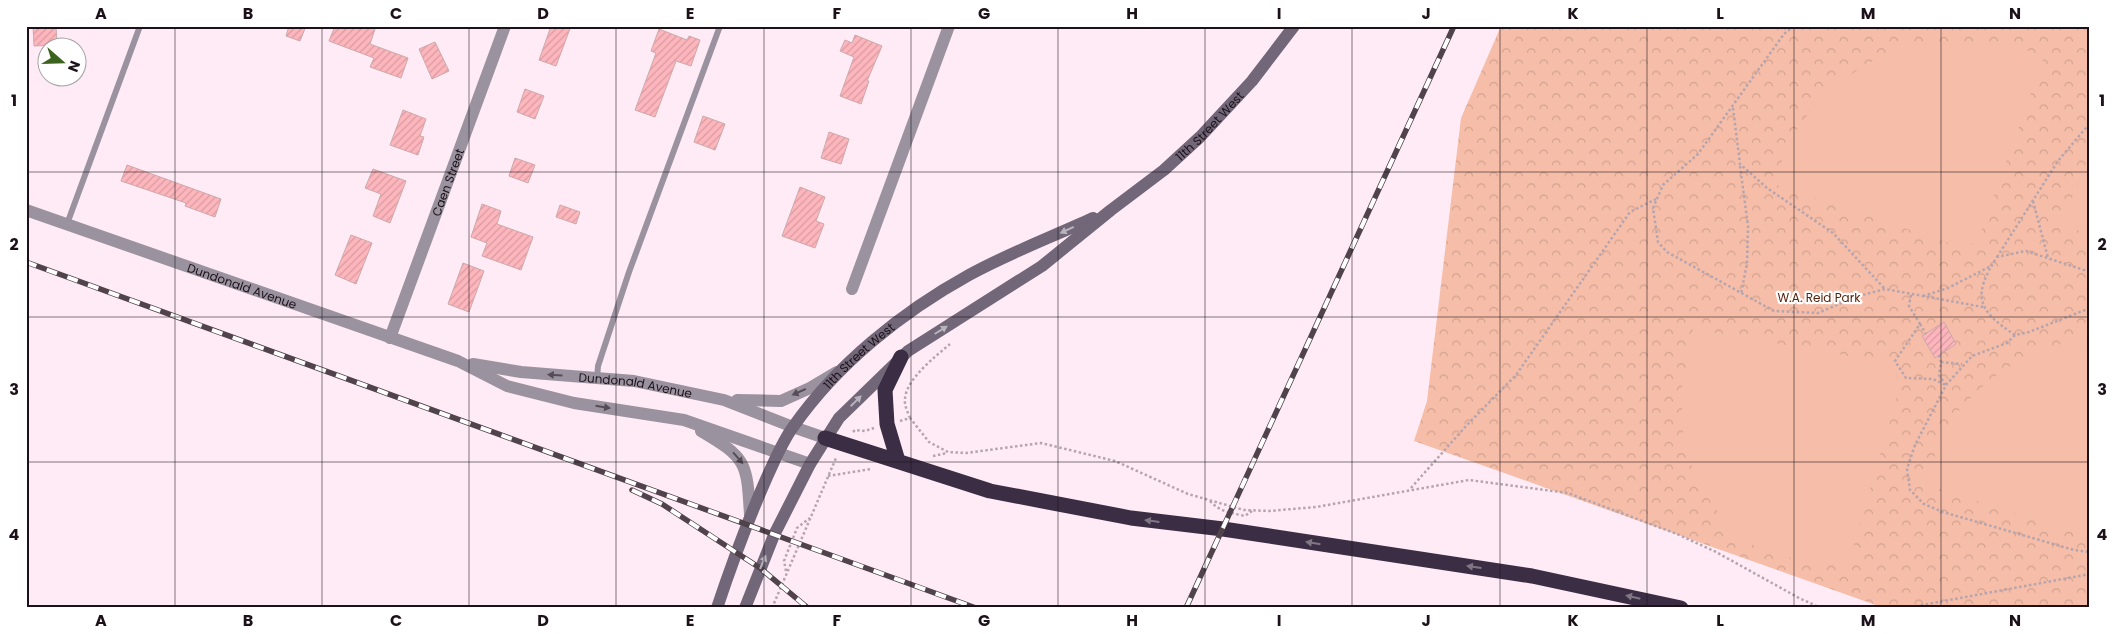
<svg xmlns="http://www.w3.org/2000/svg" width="2116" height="634" font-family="Poppins,sans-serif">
<defs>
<pattern id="park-crowns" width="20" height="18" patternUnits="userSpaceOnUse" patternTransform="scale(1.25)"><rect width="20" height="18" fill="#f6bea8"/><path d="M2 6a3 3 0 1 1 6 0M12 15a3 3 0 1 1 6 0" fill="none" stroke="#d2a290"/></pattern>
<pattern id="building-hatch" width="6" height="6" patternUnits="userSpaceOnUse" patternTransform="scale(1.25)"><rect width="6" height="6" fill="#feb6bd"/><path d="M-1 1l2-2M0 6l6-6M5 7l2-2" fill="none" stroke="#d99ba2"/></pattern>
</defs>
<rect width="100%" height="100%" fill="#ffebf6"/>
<path fill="url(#park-crowns)" d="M1501 26H2090V608H1884L1414 441 1427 401 1461 118Z"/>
<path fill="#f6bea8" d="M1939 42H1987L2026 50 2044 57 1978 240 1964 248 1776 185C1778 176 1780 165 1784 156 1804 104 1854 65 1905 47 1915 43 1928 43 1939 42Z
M2090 168V235L2061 224 2077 186Z
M1693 329 1889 363 1901 383 1848 565 1809 561 1768 554 1732 532 1709 499 1684 451 1681 393Z
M2090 339V538L1925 484C1934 457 1943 430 1961 408 1993 371 2041 343 2090 339Z"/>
<path fill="url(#building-hatch)" stroke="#cca9ab" d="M33 26H56L57 45 34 46Z
M289 26H306L300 41 286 36Z
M335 26H376L370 44 408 58 401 78 370 67 374 58 329 41Z
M551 26H571L556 66 539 60Z
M659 29 687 40 689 36 700 40 691 66 676 61 655 117 635 110 656 53 651 51Z
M855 35 882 46 867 81H869L861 104 840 96 854 57 840 51 845 40 852 43Z
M435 42 449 71 432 79 419 49Z
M525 89 544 96 535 119 517 112Z
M403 110 426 119 420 136 424 137 418 155 390 145Z
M703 116 725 124 715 150 694 142Z
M829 132 849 139 841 164 821 158Z
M515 158 535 165 528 183 509 176Z
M127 165 221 199 215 217 185 206 186 203 121 181Z
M373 169 406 181 390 223 373 216 381 194 365 188Z
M800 187 825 197 816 221 824 224 815 248 782 236Z
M482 204 501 211 497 224 533 237 521 270 482 256 487 243 471 237Z
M560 205 580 212 576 224 556 217Z
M351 235 372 243 356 284 335 275Z
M463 263 484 271 469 312 448 304Z
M1944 322 1956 344 1935 358 1922 336Z"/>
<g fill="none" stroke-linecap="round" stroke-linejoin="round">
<path stroke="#b5a4ae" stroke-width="2.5" stroke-dasharray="2.5 2.5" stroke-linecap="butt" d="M1794 26 1784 34 1698 154 1663 185 1653 208 1658 242 1667 252 1774 311 1818 313 1855 297 1885 289 1983 307
M1733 108 1740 164 1767 188 1833 233 1885 289
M1740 166 1748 226 1747 263 1741 294
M2033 201 2048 258
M1997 257 2058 161 2090 123
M1911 295 1909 306 1920 324 1895 361 1906 378 1933 379 1946 385
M1923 296 1948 288 1991 266
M2090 308 2029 332 2015 335 2007 343 1972 356 1946 385 1915 445 1907 469 1910 490 1924 504 1943 512 2074 550 2090 552
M1920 324 1926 334
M2015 335C1977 310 1972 296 1997 257L2026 251 2090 272
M1939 355 1941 362 1939 375 1945 384
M1941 362 1962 364
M910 418C908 413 904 405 905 399 906 379 936 356 950 344
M900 421 910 418 929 442 948 452 966 453 1041 443 1115 461 1188 494 1244 510 1269 511 1316 507 1469 480 1568 493 1677 534 1716 552 1799 598 1821 608
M853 432 855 430 865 431 874 428
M933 456 947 453
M828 476 871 469
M1411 488 1466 426 1516 375 1630 212 1656 199
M1210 501C1220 512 1232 513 1245 516L1252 511
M786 571 784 561 797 528 810 518
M772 608 836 458
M1906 608 2090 574"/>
<path stroke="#9a939f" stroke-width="6" d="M67 224 140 26
M597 378 598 366 629 272 720 26"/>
<g stroke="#9a939f" stroke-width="12">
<path id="s1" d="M26 210 458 361 507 386 574 403 684 420 810 464"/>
<path d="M852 289 949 26"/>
<path id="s2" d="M390 338 505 26"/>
<path id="s3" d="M473 364 521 372 634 381 724 400 793 427 825 438"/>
<path d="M737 400 781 401 810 388 837 372"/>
<path d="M701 431C747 458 747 463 750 515"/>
</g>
<g stroke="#716778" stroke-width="12">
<path id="s4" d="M717 608C732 563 748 520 767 477 775 460 782 442 793 427 837 364 902 312 969 275 1009 253 1052 237 1093 218"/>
<path id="s5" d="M745 608 774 535 810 464 839 418 908 351 1042 266 1111 210 1164 170 1200 137 1252 81 1294 26"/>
</g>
<path stroke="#3b2e44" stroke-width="15" d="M825 438 990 491 1131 518 1223 529 1532 576 1681 608
M898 461 887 424 885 390 901 357"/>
<g stroke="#50434b" stroke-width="5.5">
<path id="rail" d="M26 262 976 608
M632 490 662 504 760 568 808 608
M1186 608 1454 26"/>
</g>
<use href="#rail" stroke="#fff" stroke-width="4" stroke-dasharray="11" stroke-linecap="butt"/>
</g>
<defs><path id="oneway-solid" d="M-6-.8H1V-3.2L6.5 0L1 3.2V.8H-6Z" transform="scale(1.25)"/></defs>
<g fill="#b8b3bc">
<use href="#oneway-solid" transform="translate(1067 230) rotate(155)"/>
<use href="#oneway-solid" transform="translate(941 330) rotate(-32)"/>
<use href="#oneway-solid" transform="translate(856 401) rotate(-45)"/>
<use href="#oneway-solid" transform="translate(763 562) rotate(-67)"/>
</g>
<g fill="#554c55">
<use href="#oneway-solid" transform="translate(555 375) rotate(-176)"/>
<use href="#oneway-solid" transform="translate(799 392) rotate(156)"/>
<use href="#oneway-solid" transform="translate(603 407) rotate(9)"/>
<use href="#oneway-solid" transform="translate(738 458) rotate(49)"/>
</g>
<g fill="#807785">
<use href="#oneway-solid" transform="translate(1152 521) rotate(-173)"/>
<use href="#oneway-solid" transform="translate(1313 543) rotate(-171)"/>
<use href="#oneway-solid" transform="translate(1474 567) rotate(-172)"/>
<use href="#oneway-solid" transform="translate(1633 597) rotate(-167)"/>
</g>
<path fill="none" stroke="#1c1118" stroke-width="1" stroke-opacity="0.55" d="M175 26V608M322 26V608M469 26V608M616 26V608M764 26V608M911 26V608M1058 26V608M1205 26V608M1352 26V608M1500 26V608M1647 26V608M1794 26V608M1941 26V608M26 172H2090M26 317H2090M26 462H2090"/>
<g text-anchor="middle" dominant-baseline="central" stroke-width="4.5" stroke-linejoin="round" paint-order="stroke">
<g font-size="12" fill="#1c1118" stroke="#fff">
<text stroke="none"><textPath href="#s5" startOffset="686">11th Street West</textPath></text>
<text stroke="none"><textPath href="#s2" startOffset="166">Caen Street</textPath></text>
<text stroke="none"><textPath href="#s1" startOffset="229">Dundonald Avenue</textPath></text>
<text stroke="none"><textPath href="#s4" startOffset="294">11th Street West</textPath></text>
<text stroke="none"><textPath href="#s3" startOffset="164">Dundonald Avenue</textPath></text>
</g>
<g font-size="12" fill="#55230d" stroke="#fff">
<text x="1819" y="297">W.A. Reid Park</text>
</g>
</g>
<rect width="2116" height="634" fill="none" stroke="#ffffff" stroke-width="55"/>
<g transform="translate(62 62) rotate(110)"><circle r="24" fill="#ffffff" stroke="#a4a0a3"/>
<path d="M0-4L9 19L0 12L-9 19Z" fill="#3c631e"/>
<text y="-8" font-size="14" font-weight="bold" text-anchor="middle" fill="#1c1118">N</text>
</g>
<rect x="28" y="28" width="2060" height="578" fill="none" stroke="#1c1118" stroke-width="2"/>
<g font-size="16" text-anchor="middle" font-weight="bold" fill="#1c1118">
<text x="101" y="19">A</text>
<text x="248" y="19">B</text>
<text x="396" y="19">C</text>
<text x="543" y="19">D</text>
<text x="690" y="19">E</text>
<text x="837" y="19">F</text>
<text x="984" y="19">G</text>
<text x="1132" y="19">H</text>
<text x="1279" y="19">I</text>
<text x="1426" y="19">J</text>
<text x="1573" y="19">K</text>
<text x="1720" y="19">L</text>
<text x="1868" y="19">M</text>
<text x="2015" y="19">N</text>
<text x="14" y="106">1</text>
<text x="2102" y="106">1</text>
<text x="14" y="250">2</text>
<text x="2102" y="250">2</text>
<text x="14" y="395">3</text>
<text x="2102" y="395">3</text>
<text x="14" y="540">4</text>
<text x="2102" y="540">4</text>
<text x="101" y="626">A</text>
<text x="248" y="626">B</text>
<text x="396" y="626">C</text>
<text x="543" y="626">D</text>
<text x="690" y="626">E</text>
<text x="837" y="626">F</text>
<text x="984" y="626">G</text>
<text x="1132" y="626">H</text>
<text x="1279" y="626">I</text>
<text x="1426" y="626">J</text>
<text x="1573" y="626">K</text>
<text x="1720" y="626">L</text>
<text x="1868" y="626">M</text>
<text x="2015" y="626">N</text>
</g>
</svg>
